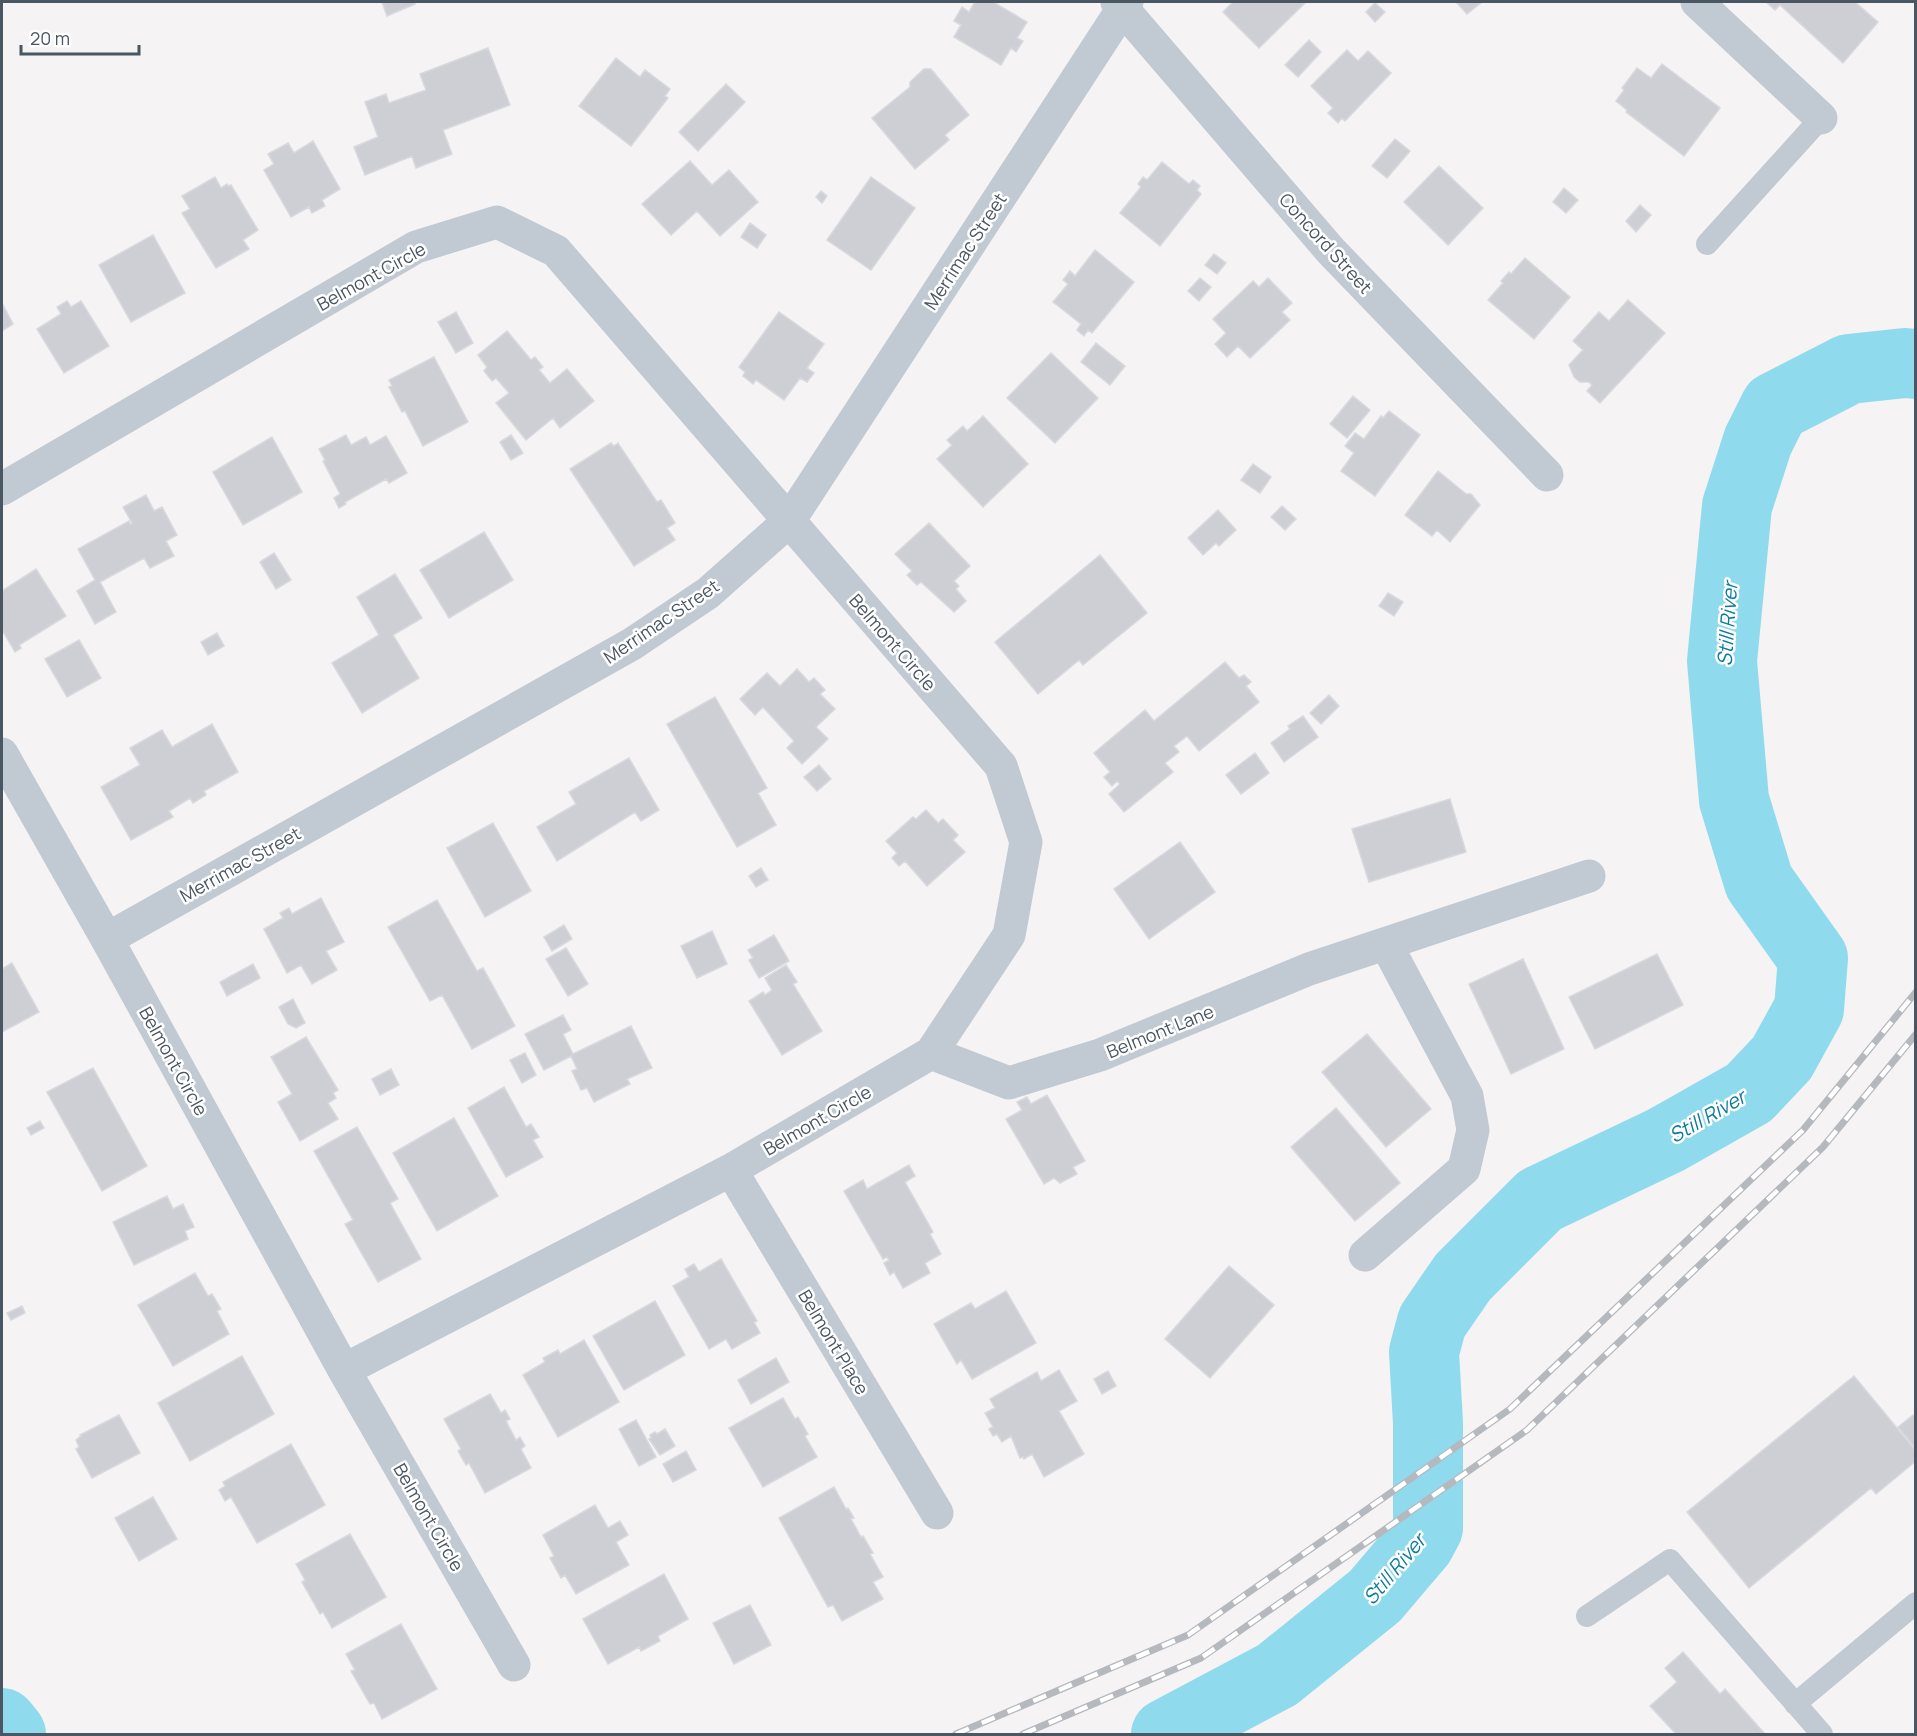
<svg xmlns="http://www.w3.org/2000/svg" width="1917" height="1736" font-family="Manrope,sans-serif">
<rect width="100%" height="100%" fill="#f5f3f3"/>
<g fill="none" stroke-linecap="round" stroke-linejoin="round">
<path stroke="#90daee" stroke-width="70" d="M2 1723 11 1734
M1166 1734 1277 1675 1375 1596 1420 1543 1428 1528V1423L1424 1352 1432 1322 1463 1277 1540 1200 1666 1140 1749 1093 1782 1058 1809 1009 1813 958 1759 882 1734 800 1722 661 1737 506 1758 441 1775 407 1849 369 1905 363 1916 364"/>
</g>
<path fill="#cdcfd5" stroke="#d7d9de" stroke-width="1.5" d="M382 2H414L415 4 387 16Z
M975 2H993L1027 22 1017 38 1023 41 1016 52 1011 48 1001 65 954 37 961 25 954 21 962 7 969 12Z
M1233 2H1306L1259 48 1223 12Z
M1456 2H1482L1467 14Z
M1766 2H1855L1878 22 1843 63 1780 5 1775 10Z
M1375 3 1385 12 1375 22 1366 12Z
M1309 40 1321 52 1298 77 1285 65Z
M488 48 510 105 443 130 452 154 416 168 412 156 365 175 354 147 378 137 365 102 386 94 389 103 426 90 420 74Z
M1347 50 1358 61 1368 51 1391 73 1345 121 1342 118 1338 123 1328 113 1333 108 1311 86Z
M616 58 640 77 645 70 670 89 665 96 668 98 631 146 579 106Z
M1662 64 1720 108 1684 156 1626 112 1627 110 1616 101 1624 90 1622 88 1637 68 1651 78Z
M924 69H931L969 115 945 135 949 140 915 169 872 118 910 87V82Z
M726 84 745 102 698 151 679 132Z
M1395 139 1410 151 1387 178 1372 166Z
M313 141 340 189 322 200 325 206 312 213 309 207 291 217 264 170 274 164 268 154 288 143 294 153Z
M690 161 712 185 729 170 758 202 720 236 697 211 671 235 642 204Z
M1162 162 1189 184 1193 180 1200 186 1197 190 1201 194 1160 246 1120 213 1141 187 1138 184 1143 177 1147 180Z
M1439 166 1483 208 1448 245 1404 202Z
M215 177 221 188 227 184 228 186 231 185 258 230 243 240 249 249 216 268 182 213 190 209 182 196Z
M871 177 915 208 871 270 827 240Z
M1564 188 1578 200 1566 213 1553 202Z
M821 191 827 196 822 203 816 197Z
M1640 205 1651 215 1636 232 1626 221Z
M750 223 766 235 757 248 741 237Z
M153 235 185 293 131 322 99 265Z
M1095 250 1134 282 1092 333 1088 330 1084 336 1077 330 1081 324 1053 302 1068 284 1063 280 1070 271 1075 276Z
M1214 254 1226 263 1217 274 1205 265Z
M1525 258 1570 297 1534 339 1488 300 1503 283 1501 281 1509 272 1511 274Z
M1200 278 1211 287 1199 301 1188 291Z
M1268 278 1292 303 1282 312 1290 320 1250 358 1238 346 1227 357 1215 344 1226 333 1213 319 1253 281 1259 287Z
M1628 300 1665 333 1600 403 1587 391 1592 385 1589 382H1580L1574 377 1569 365 1583 350 1573 341 1599 312 1609 321Z
M67 301 71 307 81 301 109 346 64 373 37 329 61 314 57 307Z
M2 303 13 324 2 331Z
M456 312 473 343 456 353 438 322Z
M779 312 824 344 807 368 814 373 807 382 800 378 784 400 756 380 753 384 743 376 745 372 739 367Z
M507 331 531 360 535 357 543 367 539 370 550 383 567 369 594 401 560 428 553 418 526 440 496 403 509 393 496 378 492 381 484 371 487 367 478 355Z
M1096 343 1125 366 1110 385 1081 362Z
M1051 353 1098 398 1055 443 1007 398Z
M434 357 468 422 423 446 405 411 402 412 390 389 389 387 392 386 389 380Z
M1353 396 1370 410 1347 438 1330 424Z
M1389 411 1420 435 1375 496 1341 471 1354 453 1345 446 1355 433 1364 439 1381 416 1383 418Z
M983 416 1028 464 983 507 937 459 952 445 947 440 963 426 967 431Z
M346 435 351 445 366 437 370 445 386 436 407 473 389 483 386 479 345 502 346 504 339 508 334 498 340 494 323 461 325 460 319 449Z
M511 435 523 453 511 460 500 442Z
M272 437 302 492 243 525 213 472Z
M611 443 614 446 618 443 657 502 661 500 675 523 667 528 675 540 634 566 570 469Z
M1253 464 1271 477 1260 493 1241 480Z
M1438 471 1466 494H1471L1480 505 1450 542 1437 530 1432 536 1405 515Z
M146 495 154 511 162 507 177 535 166 541 174 556 150 568 144 558 100 582 116 612 95 624 77 591 95 580 78 549 129 521 130 524 132 523 123 507Z
M1282 506 1296 519 1285 530 1271 517Z
M1218 510 1236 530 1219 546 1216 543 1203 555 1188 538Z
M929 523 970 566 954 581 959 586 956 589 966 601 954 612 921 582 917 585 907 575 912 571 895 554Z
M484 532 513 580 449 618 420 570Z
M274 553 291 580 276 589 260 562Z
M1100 555 1147 613 1083 665 1079 660 1038 694 995 642Z
M36 569 66 616 19 645 21 648 15 652 2 630V591Z
M395 574 422 618 393 635 419 678 362 713 332 663 379 635 357 597Z
M1388 593 1403 602 1394 616 1379 606Z
M217 633 224 646 208 655 201 642Z
M79 640 101 678 67 697 45 659Z
M1225 662 1239 678 1244 675 1251 682 1246 686 1259 702 1199 751 1187 736 1174 746 1179 752 1165 763 1173 772 1124 812 1109 794 1120 784 1117 781 1112 786 1104 777 1110 772 1094 753 1145 710 1154 721Z
M797 669 809 682 814 678 825 690 820 694 835 709 816 727 828 739 802 764 787 748 794 741 763 707 755 715 740 699 767 673 780 686Z
M1329 695 1339 706 1321 724 1310 713Z
M715 697 767 788 758 793 776 825 737 847 667 724Z
M1303 716 1318 737 1284 762 1271 743 1290 729 1288 726Z
M212 724 238 772 204 791 206 795 193 803 190 798 169 811 173 817 131 840 101 787 140 765 130 748 162 730 172 747Z
M1255 753 1269 773 1241 794 1226 775Z
M629 758 659 810 641 821 635 812 557 861 537 827 576 804 569 792Z
M819 765 831 779 817 791 804 777Z
M1450 799 1466 852 1369 882 1352 829Z
M926 810 938 823 943 819 958 835 953 840 965 852 927 886 905 861 899 866 892 858 897 853 886 841 913 817 916 819Z
M493 823 531 891 485 917 447 848Z
M1180 842 1215 892 1149 939 1114 889Z
M761 868 768 880 756 887 749 876Z
M321 898 344 942 326 951 337 970 312 984 301 965 287 973 264 929 283 918 280 913 289 908 292 914Z
M437 900 477 971 483 968 515 1026 472 1049 442 995 430 1001 388 927Z
M564 925 572 939 552 951 544 937Z
M712 931 727 964 697 978 681 946Z
M774 935 789 961 759 978 749 960 753 958 748 950Z
M566 948 588 984 568 996 546 959Z
M1657 954 1683 1005 1595 1049 1569 997Z
M1523 959 1564 1049 1511 1074 1469 984Z
M12 963 39 1012 2 1032V969Z
M253 964 260 978 227 996 220 982Z
M786 965 797 982 793 984 822 1031 782 1055 749 1001 763 992 765 995 772 990 765 978Z
M293 999 305 1023 296 1028 288 1024 279 1007Z
M563 1015 571 1030 563 1034 573 1054 631 1026 652 1068 627 1079 630 1084 594 1102 587 1088 581 1090 572 1071 577 1069 571 1056 544 1070 525 1034Z
M1367 1034 1431 1109 1386 1147 1322 1072Z
M306 1037 338 1090 333 1093 336 1098 328 1103 338 1119 300 1141 278 1102 292 1094 271 1057Z
M525 1053 536 1075 522 1083 510 1060Z
M93 1068 147 1166 102 1191 47 1092Z
M391 1069 399 1085 380 1095 372 1079Z
M504 1087 526 1127 531 1124 539 1137 533 1140 543 1157 506 1177 468 1108Z
M1047 1095 1085 1161 1073 1167 1077 1174 1060 1183 1054 1178 1044 1184 1006 1119 1022 1110 1017 1102 1027 1097 1031 1104Z
M1336 1108 1400 1183 1355 1221 1291 1147Z
M454 1118 498 1196 437 1231 393 1153Z
M40 1121 44 1128 31 1135 27 1128Z
M357 1127 398 1199 390 1203 421 1259 378 1282 345 1224 353 1220 314 1151Z
M909 1165 915 1176 905 1182 933 1232 930 1234 941 1254 925 1263 930 1273 903 1288 894 1272 890 1275 884 1263 889 1260 887 1257 883 1259 844 1191 863 1180 867 1189Z
M167 1196 173 1209 183 1204 194 1227 185 1231 188 1239 134 1265 113 1222Z
M721 1259 757 1321 754 1322 760 1333 732 1349 726 1339 709 1349 673 1286 689 1277 685 1269 694 1264 699 1272Z
M1229 1266 1274 1305 1210 1378 1165 1339Z
M195 1273 208 1296 212 1294 221 1309 217 1311 229 1334 173 1366 138 1305Z
M1006 1291 1036 1343 972 1379 961 1360 957 1364 934 1324 971 1303 975 1309Z
M655 1301 685 1355 624 1390 593 1336Z
M22 1306 25 1313 11 1320 7 1313Z
M584 1340 619 1402 558 1437 523 1375 545 1362 543 1358 558 1350 560 1354Z
M242 1356 274 1414 190 1461 158 1403Z
M776 1358 789 1382 751 1404 738 1380Z
M1059 1370 1077 1401 1059 1411 1084 1454 1044 1477 1032 1454 1024 1459 1023 1457 1020 1458 1011 1436 1002 1442 997 1434 993 1436 989 1429 993 1427 985 1413 995 1408 990 1399 1037 1372 1041 1381Z
M1108 1371 1116 1386 1102 1394 1094 1379Z
M1854 1376 1916 1451V1461L1876 1494 1871 1488 1749 1588 1687 1512Z
M490 1394 501 1413 505 1410 510 1419 506 1421 516 1440 520 1437 525 1446 521 1449 531 1468 485 1493 469 1463 466 1465 458 1451 461 1449 444 1419Z
M783 1398 795 1419 798 1417 808 1434 805 1436 817 1457 763 1487 729 1428Z
M119 1415 140 1453 92 1478 76 1449 79 1447 76 1440 81 1436 80 1435Z
M1913 1415 1916 1418V1449L1898 1427Z
M636 1420 656 1457 639 1466 619 1429Z
M665 1429 675 1446 660 1455 649 1439 651 1438 650 1435 655 1432 657 1434Z
M291 1444 325 1505 257 1543 231 1497 225 1501 219 1490 225 1486 223 1482Z
M686 1451 696 1470 673 1482 663 1464Z
M834 1487 846 1509 848 1508 854 1518 851 1519 861 1537 863 1536 873 1553 870 1554 883 1577 873 1582 883 1599 842 1621 833 1605 828 1607 779 1518Z
M153 1497 177 1539 139 1561 115 1518Z
M595 1505 608 1528 620 1521 628 1535 616 1542 629 1565 576 1594 565 1575 561 1578 550 1558 554 1556 543 1535Z
M350 1534 386 1597 332 1628 323 1612 320 1614 302 1582 305 1580 296 1564Z
M664 1574 688 1619 658 1636 660 1641 641 1651 639 1647 608 1664 583 1619Z
M750 1605 771 1645 734 1664 713 1623Z
M401 1624 437 1689 382 1719 374 1703 370 1704 351 1671 355 1670 346 1654Z
M1683 1652 1720 1694 1725 1689 1765 1734H1676L1650 1706 1677 1682 1665 1668Z"/>
<g fill="none" stroke-linecap="round" stroke-linejoin="round">
<path stroke="#c1cad2" stroke-width="22" d="M1707 244 1821 118
M1587 1616 1670 1560 1822 1734
M1795 1704 1916 1603"/>
<path stroke="#c1cad2" stroke-width="33" d="M1117 2 1331 251 1547 475
M1697 2 1821 118
M2 489 416 247 497 222 556 251 1001 766 1026 842 1009 935 931 1053 731 1170 344 1370
M2 754 107 939 344 1370 514 1665
M107 939 632 644 708 593 789 521 1127 2
M931 1053 1009 1083 1100 1055 1309 969 1589 876
M731 1170 937 1513
M1365 1255 1464 1169 1473 1130 1467 1096 1386 944"/>
<g stroke="#b5b8bd" stroke-width="7">
<path id="rail" d="M956 1734 1188 1635 1510 1409 1803 1130 1916 992
M1023 1734 1201 1658 1527 1430 1823 1147 1916 1034"/>
</g>
<use href="#rail" stroke="#fff" stroke-width="4.5" stroke-dasharray="14" stroke-linecap="butt"/>
</g>
<g text-anchor="middle" dominant-baseline="central" stroke-width="5" stroke-linejoin="round" paint-order="stroke">
<g font-size="18" fill="#4a5661" stroke="#fff">
<text transform="translate(1326 243) rotate(48)">Concord Street</text>
<text transform="translate(965 251) rotate(-57)">Merrimac Street</text>
<text transform="translate(371 276) rotate(-29)">Belmont Circle</text>
<text transform="translate(661 621) rotate(-34)">Merrimac Street</text>
<text transform="translate(893 642) rotate(49)">Belmont Circle</text>
<text transform="translate(240 864) rotate(-29)">Merrimac Street</text>
<text transform="translate(1160 1031) rotate(-22)">Belmont Lane</text>
<text transform="translate(174 1061) rotate(61)">Belmont Circle</text>
<text transform="translate(817 1120) rotate(-30)">Belmont Circle</text>
<text transform="translate(834 1342) rotate(59)">Belmont Place</text>
<text transform="translate(429 1517) rotate(60)">Belmont Circle</text>
</g>
<g font-size="20" font-style="italic" fill="#0c7c9b" stroke="#fff">
<text transform="translate(1727 624) rotate(-86)">Still River</text>
<text transform="translate(1707 1116) rotate(-30)">Still River</text>
<text transform="translate(1394 1569) rotate(-50)">Still River</text>
</g>
</g>
<rect width="1917" height="1736" fill="none" stroke="#4a5661" stroke-width="6"/>
<path d="M21 45v9h118v-9" fill="none" stroke="#4a5661" stroke-width="3"/>
<text x="30" y="45" font-size="18" fill="#4a5661" stroke="#ffffff" stroke-width="4.5" paint-order="stroke">20 m</text>
</svg>
